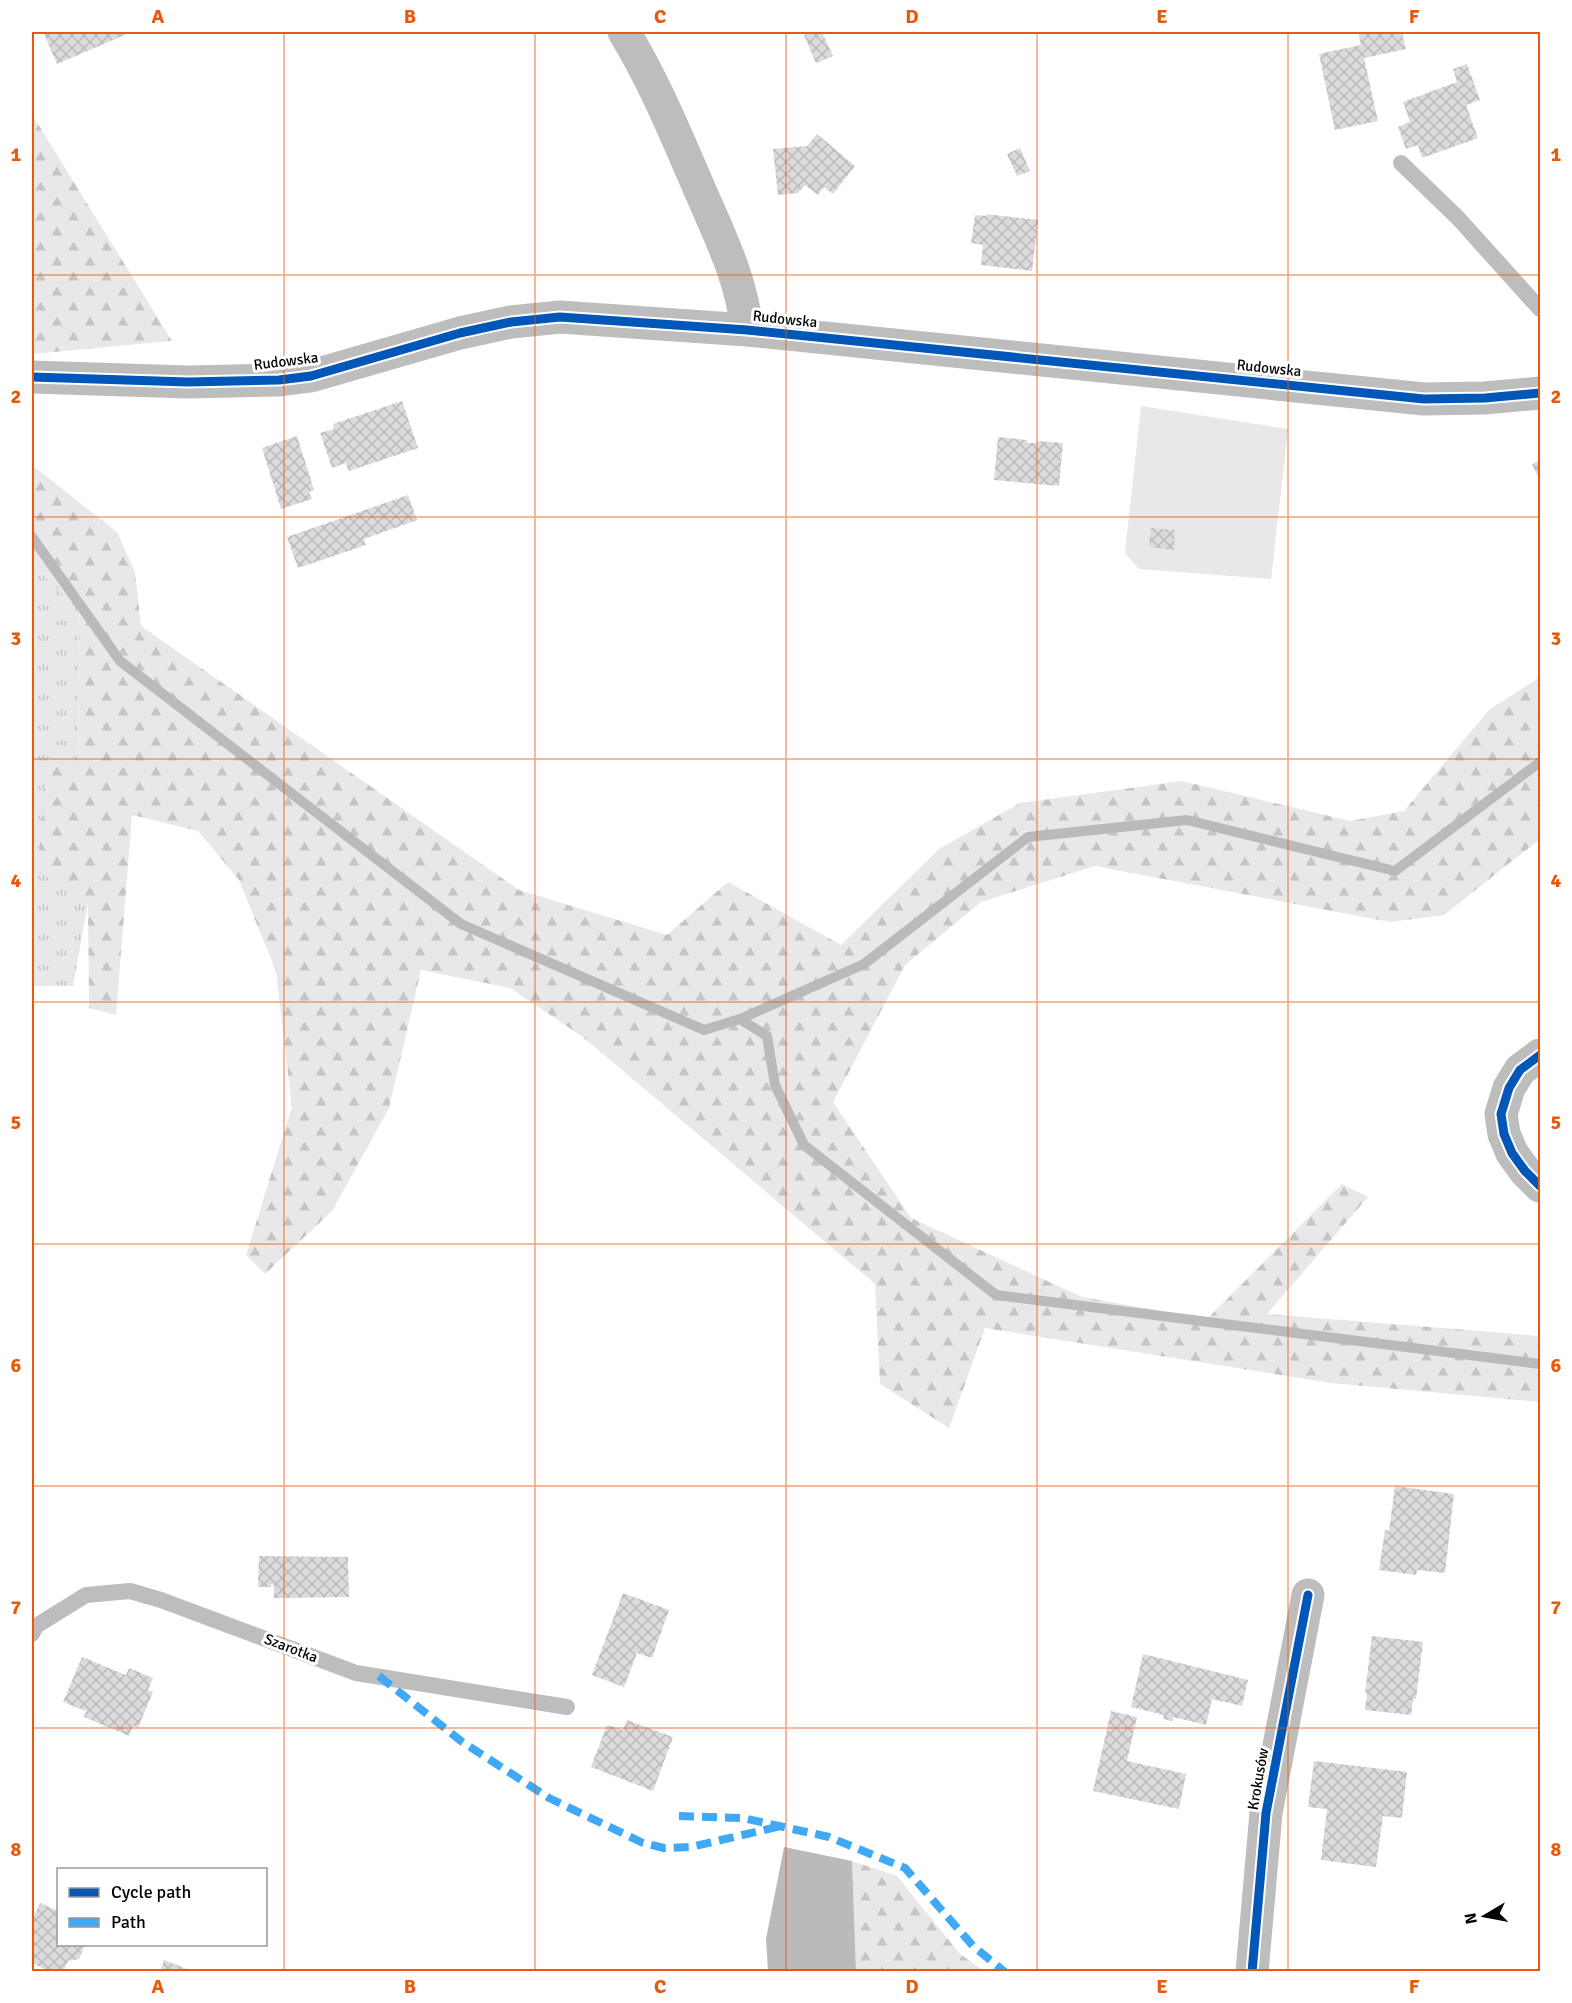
<svg xmlns="http://www.w3.org/2000/svg" width="1572" height="2003" font-family="Signika,sans-serif">
<defs>
<pattern id="grass-tufts" width="24" height="20" patternUnits="userSpaceOnUse" patternTransform="scale(1.5)"><rect width="24" height="20" fill="#e8e8e8"/><path d="M3 7l-1-3M5 7V3M7 7l1-3M15 17l-1-3M17 17v-4M19 17l1-3" fill="none" stroke="#c5c5c5"/></pattern>
<pattern id="forest-firs" width="22" height="20" patternUnits="userSpaceOnUse" patternTransform="scale(1.5)"><rect width="22" height="20" fill="#e8e8e8"/><path d="M5 1l3.5 6h-7zM16 11l3.5 6h-7z" fill="#c5c5c5"/></pattern>
<pattern id="building-cross-hatch" width="8" height="8" patternUnits="userSpaceOnUse" patternTransform="scale(1.5)"><rect width="8" height="8" fill="#dbdbdb"/><path d="M0 0l8 8M0 8l8-8" fill="none" stroke="#bababa"/></pattern>
</defs>
<rect width="100%" height="100%" fill="#fff"/>
<path fill="url(#grass-tufts)" d="M32 563 80 612 78 764 88 903 73 986H32Z"/>
<path fill="url(#forest-firs)" d="M32 114 46 137 172 341 32 354Z
M32 465 117 532 135 572 141 626 519 890 667 935 728 882 841 945 939 849 1020 803 1182 781 1350 821 1404 811 1489 710 1540 677V839L1444 915 1390 922 1095 866 981 902 905 965 833 1102 911 1218 1082 1297 1207 1319 1342 1184 1368 1197 1267 1314 1540 1336V1402L1331 1383 985 1328 949 1428 880 1384 875 1284 583 1037 510 988 421 970 389 1108 332 1211 265 1274 246 1255 292 1107 276 971 239 880 198 831 132 815 116 1015 89 1008 88 903 38 871 46 764H78L80 612 32 563Z
M852 1861 897 1876 960 1954 984 1971H856Z"/>
<path fill="#e8e8e8" d="M1141 406 1288 429 1271 579 1139 569 1125 553Z"/>
<path fill="#bababa" d="M784 1847 852 1861 856 1971H768L766 1939Z"/>
<g fill="none" stroke-linecap="round" stroke-linejoin="round">
<path stroke="#bababa" stroke-width="10" d="M32 537 120 661 461 924 704 1030 740 1019 864 964 1028 837 1187 820 1395 871 1540 762
M740 1019 767 1036 775 1085 804 1145 996 1295 1540 1364"/>
</g>
<path fill="url(#building-cross-hatch)" d="M43 32H132L57 64Z
M808 32H822L833 56 816 63 804 35 808 33Z
M1358 32H1402L1406 49 1364 58 1378 121 1335 130 1319 54 1361 45Z
M1467 64 1480 100 1466 105 1478 138 1422 158 1418 145 1406 149 1398 127 1410 122 1403 102 1457 82 1453 69Z
M817 134 855 166 833 194 824 187 818 195 805 185 798 193 778 195 773 149 807 146Z
M1020 148 1030 171 1017 176 1007 154Z
M986 214 1038 220 1032 271 981 265 983 245 971 243 975 215 987 216Z
M402 401 418 448 349 471 345 463 332 468 320 433 334 429 333 424Z
M297 436 314 490 309 492 312 499 281 509 262 448Z
M998 437 1027 440V443H1036L1037 441 1063 443 1059 486 994 480Z
M1540 460V482L1532 464Z
M408 495 417 520 364 539 366 545 298 568 287 537Z
M1151 528 1175 530 1174 550 1149 547Z
M1395 1486 1454 1494 1445 1573 1417 1570 1416 1575 1379 1570 1385 1530 1389 1531Z
M259 1556 348 1557 349 1597 274 1598V1585L271 1584V1587H258Z
M623 1593 669 1610 652 1658 637 1653 624 1687 592 1675Z
M1372 1636 1423 1642 1416 1699H1413L1411 1715 1365 1710 1367 1693H1365Z
M1143 1654 1248 1680 1242 1706 1212 1699 1206 1725 1173 1717 1172 1721 1163 1719 1164 1715 1131 1707Z
M82 1657 126 1675 129 1668 153 1678 148 1690 153 1692 138 1728 133 1726 129 1736 84 1717 86 1711 63 1702Z
M1111 1711 1137 1717 1127 1761 1186 1774 1179 1809 1093 1791Z
M627 1720 673 1737 653 1791 591 1767 607 1725 623 1730Z
M1314 1761 1407 1772 1402 1818 1383 1816 1376 1867 1321 1860 1327 1809 1308 1807Z
M40 1903 58 1911V1944H83L84 1947 79 1959 68 1961 63 1972H51L32 1963V1920Z
M164 1960 192 1971V1972H160Z"/>
<g fill="none" stroke-linecap="round" stroke-linejoin="round">
<path stroke="#bdbdbd" stroke-width="16" d="M1401 163 1458 218 1540 309
M32 1634 36 1626 86 1595 130 1591 161 1600 356 1673 567 1707"/>
<path stroke="#bdbdbd" stroke-width="33" d="M624 32C654 81 676 135 699 188 719 234 742 280 747 330
M32 377 188 382 279 380 311 376 460 333 511 322 560 317 747 330 1424 399 1485 398 1540 393
M1540 1055 1520 1070 1509 1088 1501 1114 1504 1134 1512 1153 1525 1171 1540 1186
M1252 1972 1266 1813 1308 1595"/>
<path stroke="#3fa9f5" stroke-width="8" stroke-dasharray="15 8" stroke-linecap="butt" d="M379 1676 461 1741 549 1798 643 1843 664 1848 691 1847 781 1826
M679 1816 743 1818 829 1837 905 1868 973 1946 1005 1972"/>
<g stroke="#fff" stroke-width="13">
<path id="cycleway" d="M32 377 188 382 279 380 311 376 460 333 511 322 560 317 747 330 1424 399 1485 398 1540 393
M1540 1055 1520 1070 1509 1088 1501 1114 1504 1134 1512 1153 1525 1171 1540 1186
M1252 1972 1266 1813 1308 1595"/>
</g>
<use href="#cycleway" stroke="#0057b8" stroke-width="9"/>
</g>
<path fill="none" stroke="#e8590c" stroke-width="1.5" stroke-opacity="0.55" d="M284 32V1972M535 32V1972M786 32V1972M1037 32V1972M1288 32V1972M32 275H1540M32 517H1540M32 759H1540M32 1002H1540M32 1244H1540M32 1486H1540M32 1728H1540"/>
<g text-anchor="middle" dominant-baseline="central" stroke-width="6" stroke-linejoin="round" paint-order="stroke">
<g font-size="15" fill="#000" stroke="#fff">
<text transform="translate(785 319) rotate(6)">Rudowska</text>
<text transform="translate(286 361) rotate(-7)">Rudowska</text>
<text transform="translate(1269 368) rotate(6)">Rudowska</text>
<text transform="translate(291 1648) rotate(21)">Szarotka</text>
<text transform="translate(1258 1779) rotate(-80)">Krokusów</text>
</g>
</g>
<rect width="1572" height="2003" fill="none" stroke="#ffffff" stroke-width="66"/>
<rect x="57" y="1868" width="210" height="78" fill="#ffffff" stroke="#999999" stroke-width="1.5"/>
<rect x="69" y="1888" width="30" height="9" fill="#0057b8" stroke="#999999" stroke-width="1.5"/>
<text x="111" y="1898" font-size="18" fill="#000000">Cycle path</text>
<rect x="69" y="1918" width="30" height="9" fill="#3fa9f5" stroke="#999999" stroke-width="1.5"/>
<text x="111" y="1928" font-size="18" fill="#000000">Path</text>
<g transform="translate(1485 1916) rotate(260)" stroke="#ffffff" stroke-width="4.5" paint-order="stroke">
<path d="M0-4.5L10 22L0 15L-10 22Z" fill="#000000"/>
<text y="-9" font-size="16" font-weight="bold" text-anchor="middle" fill="#000000">N</text>
</g>
<rect x="33" y="33" width="1506" height="1937" fill="none" stroke="#e8590c" stroke-width="2"/>
<g font-size="20" text-anchor="middle" font-weight="bold" fill="#e8590c">
<text x="158" y="23">A</text>
<text x="410" y="23">B</text>
<text x="660" y="23">C</text>
<text x="912" y="23">D</text>
<text x="1162" y="23">E</text>
<text x="1414" y="23">F</text>
<text x="16" y="161">1</text>
<text x="1556" y="161">1</text>
<text x="16" y="403">2</text>
<text x="1556" y="403">2</text>
<text x="16" y="645">3</text>
<text x="1556" y="645">3</text>
<text x="16" y="887">4</text>
<text x="1556" y="887">4</text>
<text x="16" y="1129">5</text>
<text x="1556" y="1129">5</text>
<text x="16" y="1372">6</text>
<text x="1556" y="1372">6</text>
<text x="16" y="1614">7</text>
<text x="1556" y="1614">7</text>
<text x="16" y="1856">8</text>
<text x="1556" y="1856">8</text>
<text x="158" y="1993">A</text>
<text x="410" y="1993">B</text>
<text x="660" y="1993">C</text>
<text x="912" y="1993">D</text>
<text x="1162" y="1993">E</text>
<text x="1414" y="1993">F</text>
</g>
</svg>
